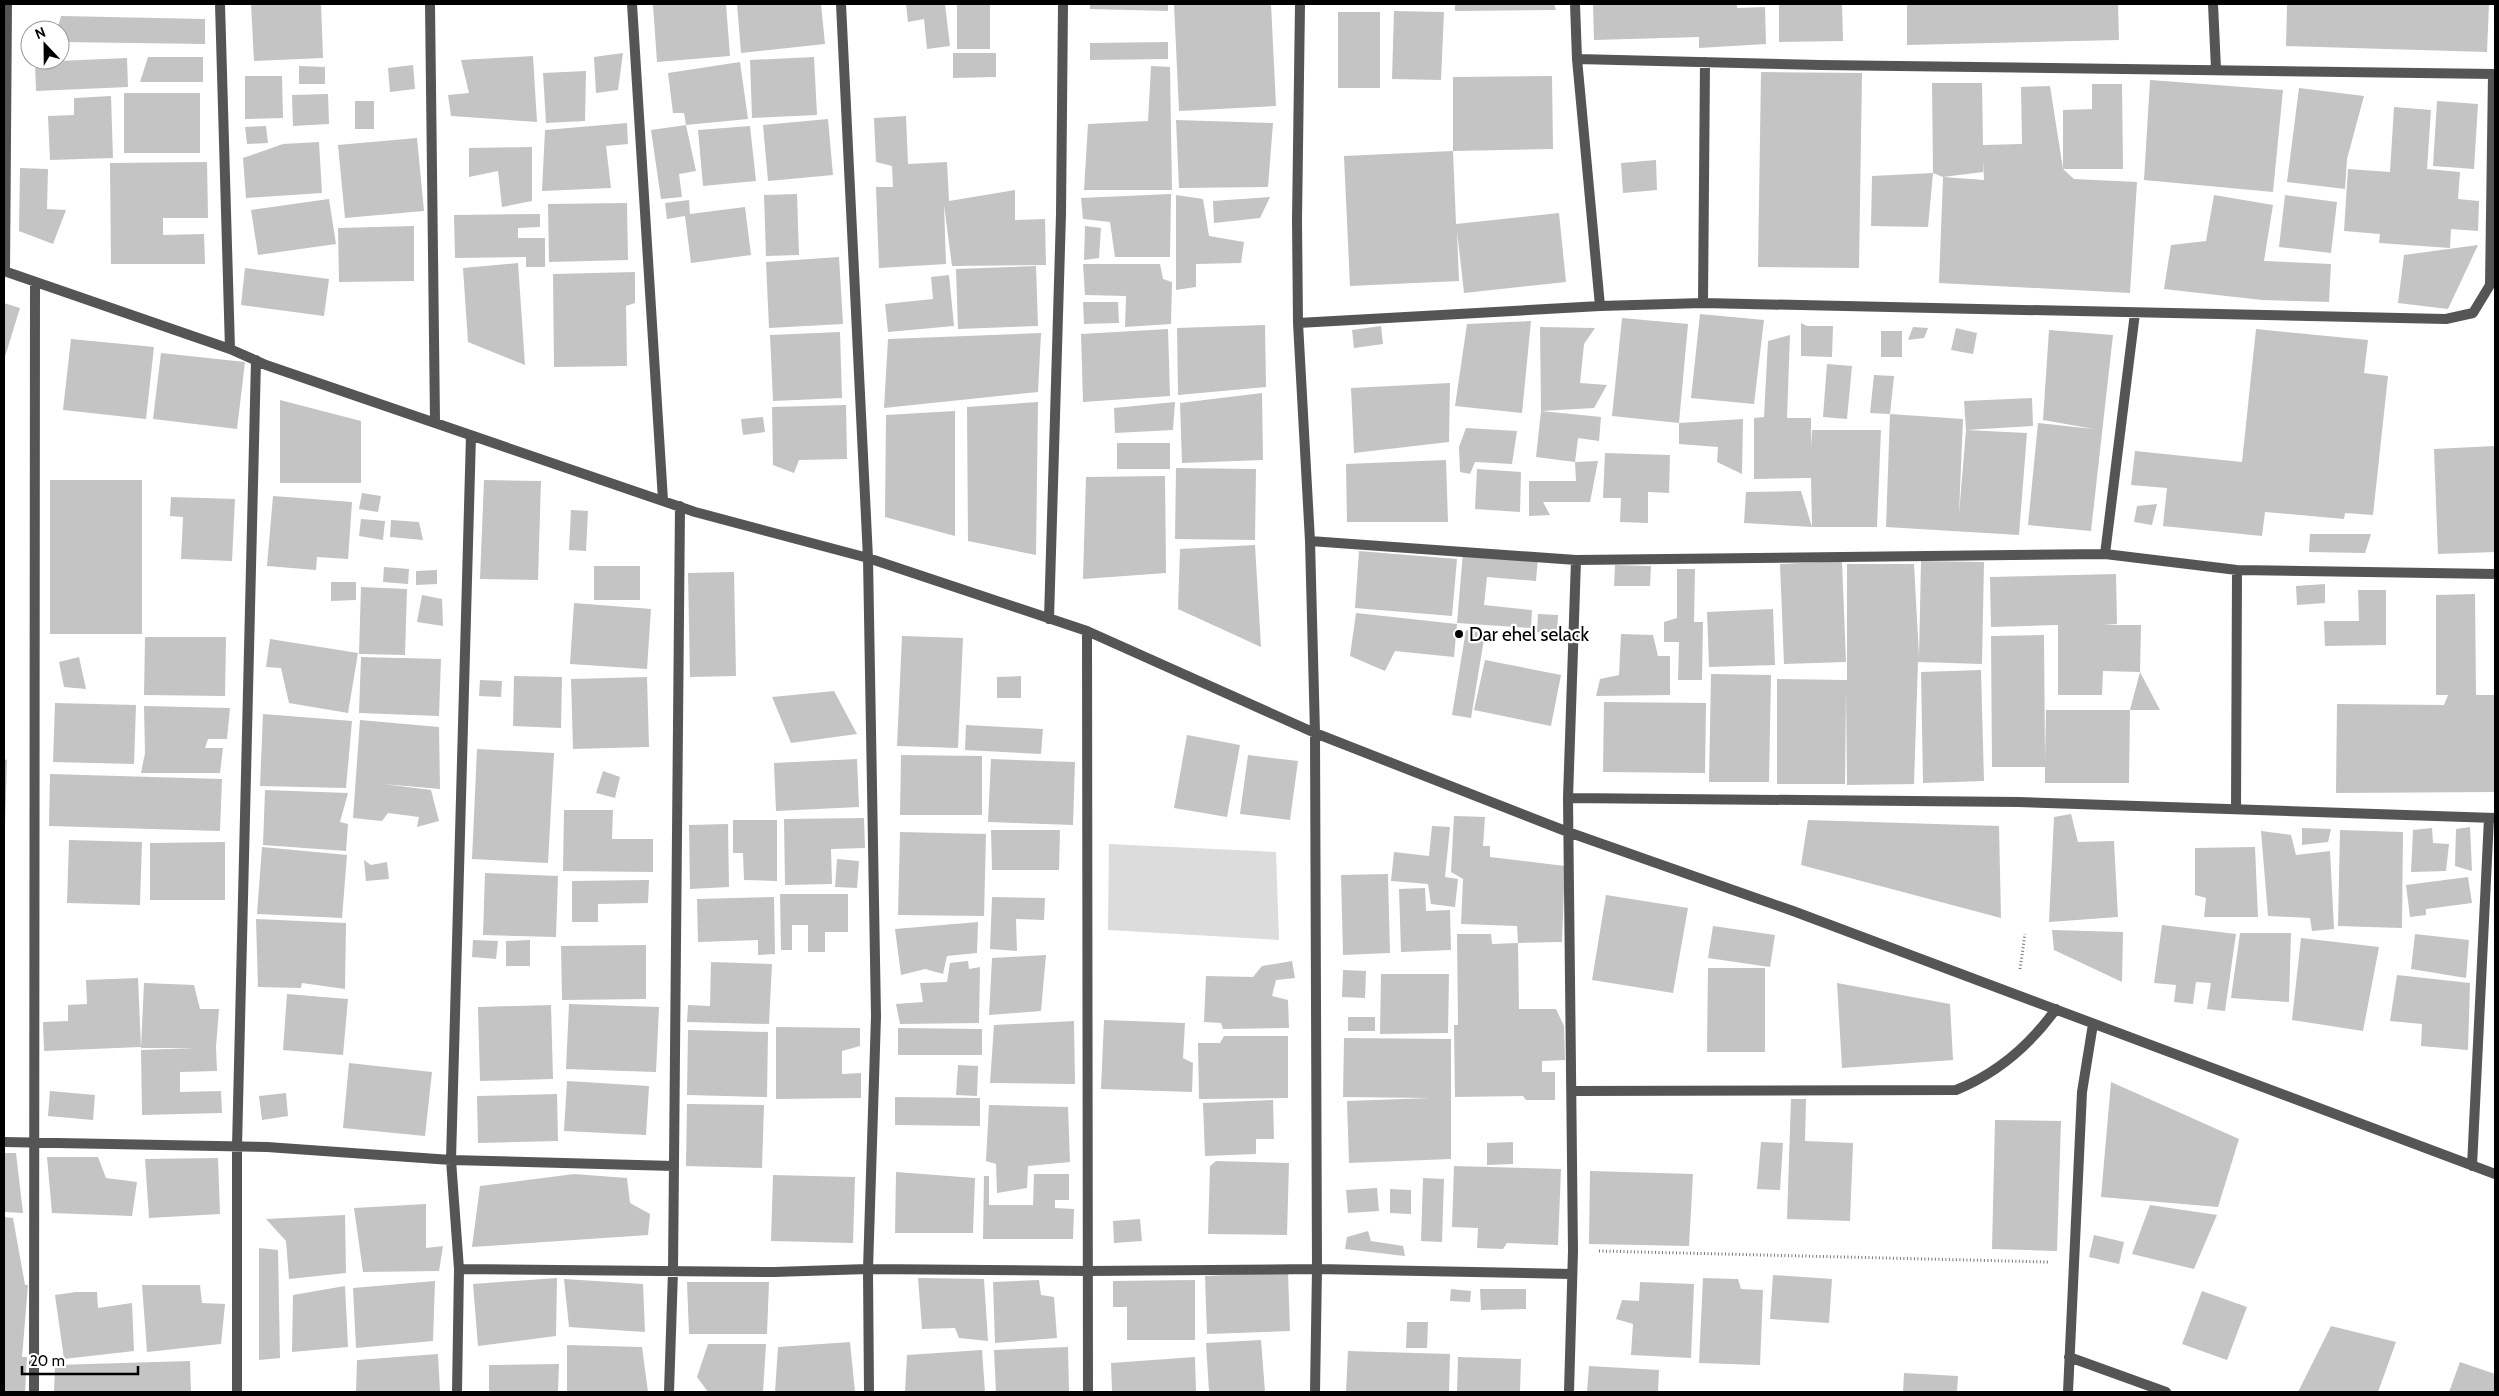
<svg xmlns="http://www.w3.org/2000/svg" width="2499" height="1396" font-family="Cabin,sans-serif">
<rect width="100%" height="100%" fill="#fff"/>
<path fill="#dcdcdc" d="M1109 844 1276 852 1279 940 1108 930Z"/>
<path fill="#c4c4c4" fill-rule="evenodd" d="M251 4H321L323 58 254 61Z
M676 4H726L730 56 657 62 653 5Z
M737 4H821L825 44 741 53Z
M906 4H945L950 46 927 49 924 19 908 22Z
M957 4H990V49H957Z
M1090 4H1168V11L1090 9Z
M1174 4H1271L1276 106 1179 111Z
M1455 4H1554L1556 10 1455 11Z
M1593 4H1737V8L1765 7 1766 44 1699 48V37L1594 40Z
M1779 4H1842L1843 41 1779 42Z
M1907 4H2118L2119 40 1907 45Z
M2287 4H2489L2487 52 2286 46Z
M1394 11 1444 12 1441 80 1392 79Z
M1338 12H1380V88H1338Z
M61 16 205 19V44L60 42V30H57Z
M1168 42V59L1090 60V43Z
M623 53 618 90 596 93 594 57Z
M953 53H996V77L953 78Z
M533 56 537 122 451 116 448 95 469 93 461 60Z
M148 57H203V82H140Z
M814 57 817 115 752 118 750 60Z
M127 58 128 87 36 91 35 62Z
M740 62 748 119 686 125 684 113H673L668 73Z
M413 65 415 89 390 92 388 68Z
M299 66 325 67V84H299Z
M1151 66 1170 67 1172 190H1084L1088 124 1148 121Z
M586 71 585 121 546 123 543 73Z
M1761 72 1862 73 1859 268 1758 267Z
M245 76H282L283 118 245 119Z
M1552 76 1553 149 1453 151 1456 224 1559 213 1566 282 1464 293 1457 231 1459 281 1350 286 1344 156 1453 151V77Z
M2150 80 2283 90 2273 192 2144 180Z
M1932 83H1982L1983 145 2022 144 2021 87 2050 86 2063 169V110L2092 109V84H2122L2123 169H2063L2074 179 2137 182 2130 293 1939 283 1943 177 1933 173ZM1983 161 1984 180 1943 177 1983 172Z
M2299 88 2364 96 2347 159 2345 189 2287 182Z
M124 93H200V153H124Z
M328 94 329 124 293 126 292 95Z
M111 96 113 158 50 160 48 116 74 115V98Z
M355 101H374V129H355Z
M2437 101 2478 104 2474 169 2433 166Z
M2394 107 2431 110 2427 169 2460 172 2458 199 2479 201 2478 231 2451 229 2450 248 2379 243 2380 234 2344 231 2348 169 2390 172Z
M906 116 908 164 947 162 949 201 1015 190V220L1045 219 1046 265 952 266 944 205 946 264 879 268 876 187H893L892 166 876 162 874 118Z
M828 119 833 175 768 181 763 125Z
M1176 120 1273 123 1268 187 1179 188Z
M627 123 628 144 606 146 611 188 542 191 545 130Z
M686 125 696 171 679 174 682 197 661 199 651 130Z
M266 126 268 143 247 144 245 127Z
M750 126 756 181 703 186 698 130Z
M417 138 424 211 345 218 338 145Z
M319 142 322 193 246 198 243 158 283 144Z
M532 147V201L502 207 498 171 469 177V148Z
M1656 160 1657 190 1623 193 1621 163Z
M207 162 208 218H163V235L204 234 205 264H111L110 163Z
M20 168 48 169 47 209 66 210 53 244 19 231Z
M1933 173 1928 227 1871 226 1872 176Z
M797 194 799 255 766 256 764 195Z
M1171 194 1170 257H1115L1110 222 1083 219 1081 198Z
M1176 195 1203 199 1209 236 1244 242 1241 263 1196 264V287L1176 290Z
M2214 195 2273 205 2264 261 2331 264 2329 302 2262 300 2164 289 2171 245 2206 241Z
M2285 195 2337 202 2331 253 2279 247Z
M1270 197 1260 218 1214 223 1213 201Z
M329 199 336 244 258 255 251 210Z
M689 200 690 214 745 207 751 255 691 263 685 216 667 219 665 203Z
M627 203 628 260 549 262 548 204Z
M540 214V227L518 228V238H545V267H526V257L455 258 454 215Z
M414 226V281L339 282 338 228Z
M1085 226 1101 228 1099 258 1084 260Z
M2478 245 2448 309 2398 303 2404 255Z
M839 257 843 324 769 328 766 262Z
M518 263 525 365 468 342 463 268Z
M1083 264H1160L1163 279 1172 282 1171 324 1125 327 1126 296 1085 295Z
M1036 266 1038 326 958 329 956 269Z
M245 268 329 279 324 316 241 305Z
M635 272V303L626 306 627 366 554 367 553 274Z
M949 275 954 326 888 332 885 304 933 299 931 277Z
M1083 302H1118L1119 323 1084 324Z
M4 303 20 308 4 360Z
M1700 314 1764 320 1754 404 1691 398Z
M1622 318 1688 324 1679 423 1612 416Z
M1531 321 1522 413 1455 406 1467 324Z
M1801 323 1807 326H1833L1832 357 1801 356Z
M1265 325 1266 387 1178 395 1177 328Z
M1381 326 1383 344 1354 348 1352 330Z
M1540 327 1595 328 1584 344 1580 383 1607 385 1594 408 1541 411 1601 417 1599 441 1578 438 1575 462 1536 457 1541 411Z
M1913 327 1928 328 1924 338 1908 340Z
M1956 328 1977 333 1973 354 1951 350Z
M1168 329 1170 396 1083 402 1081 334Z
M2256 329 2368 340 2364 373 2388 376 2373 515 2345 513 2344 519 2265 512 2262 536 2163 526 2167 488 2131 485 2135 451 2242 462Z
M2049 330 2113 335 2091 531 2028 525 2038 423 2094 429 2043 420Z
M1881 331H1902V357H1881Z
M840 332 842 398 773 401 770 335Z
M1041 333 1038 392 884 408 888 339Z
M1790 335 1787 418H1811V448L1812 430H1881L1877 527H1812L1811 478 1754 479V418L1764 417 1768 341Z
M71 339 154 347 146 419 63 410Z
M161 353 245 362 237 429 153 419Z
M1827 364 1852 366 1847 419 1823 417Z
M1874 375 1894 376 1890 414 1963 419 1959 514 1966 430 2027 433 2019 535 1886 527 1890 414 1870 413Z
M1450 383 1449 442 1354 453 1351 388Z
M1262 393 1263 460 1182 463 1180 403Z
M2032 398 2033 426 1966 430 1964 401Z
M280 400 361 421V483H280Z
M1038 402 1036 555 968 541 967 407Z
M1175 402 1173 430 1115 433 1114 408Z
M846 405 847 459 799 460 794 473 773 465 772 407Z
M955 411V536L885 517 886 415Z
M763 417 765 432 743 435 741 419Z
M1743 419 1742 474 1717 462 1718 447 1679 444V423Z
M1466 428 1517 431 1512 464 1475 462 1470 474 1460 472 1459 447Z
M1117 443H1170V469H1117Z
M2495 446V552L2438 554 2434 449Z
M1605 453 1670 455 1669 493 1648 492V523L1620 522 1621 498H1603Z
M1446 460 1448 522H1347L1346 464Z
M1598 461 1590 502H1543L1550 515 1529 516V481H1576L1575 462Z
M1176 468 1256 469 1255 540 1175 539Z
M1477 469 1521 472 1520 512 1475 509Z
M1165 476 1166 573 1083 579 1086 477Z
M50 480H142V634H50Z
M484 480 541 481 538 580 480 579Z
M1801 491 1812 527 1744 523 1746 492Z
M362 493 381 496 378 512 359 509Z
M273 496 352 502 348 559 317 557 316 570 267 566Z
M171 497 235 499 232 561 181 559 183 517 170 516Z
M2157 504 2152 525 2134 522 2137 506Z
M571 510 588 511 586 551 569 550Z
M361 519 385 521 383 540 359 536Z
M391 520 419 522 423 540 390 537Z
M2310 534H2371L2365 553 2309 552Z
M1255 545 1261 647 1178 609 1180 549Z
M1359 551 1457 559 1452 616 1355 608Z
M1463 552 1538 558 1536 581 1487 577 1484 605 1532 610 1531 628 1457 623Z
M1842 561 1846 662 1784 664 1780 564Z
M1921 561 1984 562 1982 664 1918 662 1914 784 1847 785 1846 690 1845 784H1777V679L1847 680V564H1914L1919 656Z
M1615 565 1651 566 1650 586H1614Z
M594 566H640V600H594Z
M384 567 409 569 408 584 383 582Z
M1677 569H1695L1694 622H1703L1702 680H1678L1679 642H1664V622L1677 618Z
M437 570V584L416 585V571Z
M734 572 736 676 690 677 688 573Z
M2116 574 2117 624 2103 625H2141L2140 672 2160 710H2130L2140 672 2103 671 2102 695H2058V625L1991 627 1990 577Z
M331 582H356V600L331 601Z
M2325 584V603L2297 605 2296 586Z
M361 587 407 589 405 655 359 654Z
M2358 590H2386V645L2325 646 2324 621H2359Z
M2475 594 2476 695H2495V792L2336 793 2337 704 2444 705 2448 695H2436V595Z
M422 595 442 599 443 626 417 622Z
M574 603 651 609 647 669 570 664Z
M1773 609 1775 665 1709 667 1707 612Z
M1356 613 1457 624 1454 657 1395 651 1385 671 1350 656Z
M1538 614 1558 615 1557 634 1537 632Z
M1466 630 1485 633 1471 718 1452 715Z
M1621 634 1653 635 1658 656H1670V695L1596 696 1600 679 1619 675Z
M2044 635 2045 760 2046 710H2130L2129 783H2045V767H1992L1991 636Z
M902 636 963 638 958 748 897 746Z
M145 637H226L225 696 144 695Z
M270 639 358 653 348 713 289 703 281 668 266 667Z
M79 657 86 689 64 687 59 662Z
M361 657 441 659 439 716 359 713Z
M1485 660 1561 675 1551 726 1474 710Z
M1981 670 1984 781 1923 783 1921 672Z
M1711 674 1771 675 1769 782H1709Z
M514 676 562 677 561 728 513 726Z
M1021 676V698H997V677Z
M647 677 649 747 573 749 571 679Z
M480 680 502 681 501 697 479 696Z
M834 691 857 734 791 743 772 697Z
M1604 702 1706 703 1705 773 1603 772Z
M55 703 136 705 134 764 53 762Z
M144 706 230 708 227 739H208L205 748H223L220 773H141L145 753Z
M263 714 352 721 346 788 260 786Z
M360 720 439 727 440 789 383 784 431 790 439 821 417 827 419 817 388 813 382 821 353 818Z
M966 725 1043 729 1041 754 965 750Z
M1187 735 1240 745 1227 817 1174 808Z
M477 749 554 753 548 863 472 859Z
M901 755 982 756V815H900Z
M1248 755 1298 761 1290 820 1240 814Z
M4 759 7 760 5 826H4Z
M857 759 859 807 776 811 774 763Z
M991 759 1075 762 1073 825 988 822Z
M603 771 620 777 615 798 596 793Z
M50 774 222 779 220 831 49 826Z
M265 790 348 793 340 822 348 824 346 851 263 845Z
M564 810H613L612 839H653V872L563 871Z
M2071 814 2078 842 2114 841 2118 917 2049 922 2054 817Z
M1454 816 1485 817 1483 846H1490V857L1565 866 1562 942 1518 943 1517 926 1461 924 1463 879 1451 872Z
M864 818 865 848 831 849 832 884 785 885 784 819Z
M733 820H777V881L744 880 743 853H733Z
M1808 820 1999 826 2001 918 1801 865Z
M728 824 729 887 690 889 689 825Z
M1432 826 1450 827 1445 877 1458 879 1455 907 1431 904 1428 884 1391 881 1394 852 1429 856Z
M2470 827 2472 871 2455 866 2456 829Z
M2302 828 2331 829 2328 842 2302 845Z
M2432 828 2433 843 2449 844 2446 871 2411 872 2413 830Z
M991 830H1060L1059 870H992Z
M2340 830 2403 832 2402 928 2338 926Z
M2261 831 2291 835 2296 855 2330 851 2334 929 2312 931 2310 918 2268 916Z
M900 832 986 834 984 916 898 915Z
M69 840 142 842 140 905 67 903Z
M225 842V900H150V843Z
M262 847 347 855 342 918 257 914Z
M2255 847 2258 917H2204L2206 898 2195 895V848Z
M837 859 859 861 857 888 835 887Z
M364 860 371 865 387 862 389 879 366 881Z
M485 873 558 876 556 937 483 935Z
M1388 874 1390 953 1343 955 1341 875Z
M2468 877 2472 903 2426 909V915L2410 917 2406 885Z
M649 880 648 903 598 904V922H572V881Z
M1425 888 1426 911 1450 910 1451 950 1401 952 1399 889Z
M780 894H848V932H825V952H808V925H792V950H781Z
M1606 895 1688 908 1673 993 1592 980Z
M774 897 775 954 758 955V940L698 942 697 899Z
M992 897 1045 898 1044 920 1016 919 1017 951 990 949Z
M256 919 346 923 345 989 302 983 301 988 258 987Z
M978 922 977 953 947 956 943 974 925 969 901 975 895 929Z
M2162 925 2236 934 2225 1011 2207 1009 2211 983 2196 982 2193 1004 2174 1002 2176 985 2154 983Z
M1713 926 1775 935 1770 967 1708 958Z
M2052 930 2123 932 2122 982 2054 950Z
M2240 933H2291L2289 1002 2231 998Z
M1457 934H1491L1492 944 1518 943 1519 1009H1556L1564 1026 1565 1060 1542 1061V1072H1555V1100H1526L1523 1096 1455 1097 1454 1025H1458Z
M2415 934 2469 940 2466 978 2411 969Z
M2301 938 2379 947 2363 1031 2292 1020Z
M473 940 498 941 496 959 472 957Z
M530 940V966H506V941Z
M646 945V999L562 1000 561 946Z
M1046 955 1041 1011 989 1015 992 958Z
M968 961 969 969 980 967 979 1023 900 1024 896 1004 923 1002 920 983 947 982 950 963Z
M1292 961 1295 978 1276 980 1272 996 1288 1000 1289 1028 1223 1029 1221 1023 1204 1022 1206 976 1253 977 1262 966Z
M711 962 772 964 769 1024 687 1022 688 1005 710 1006Z
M1708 968H1765V1052H1707Z
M1343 970 1366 971 1365 998 1342 997Z
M1381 974H1449L1448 1033 1380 1034Z
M2397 975 2470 983 2468 1050 2421 1046 2422 1024 2390 1021Z
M138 978 141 1047 44 1051 43 1022 68 1021V1005L87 1004 86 980Z
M144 983 194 985 200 1009H219L216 1047 217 1071 180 1072V1092L221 1091 222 1113 142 1115 141 1050 196 1048H141Z
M1837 983 1950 1004 1953 1060 1842 1068Z
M287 994 348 999 343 1055 283 1050Z
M569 1004 659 1007 656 1072 566 1069Z
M551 1005 553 1079 480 1081 478 1007Z
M1348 1017H1375V1031H1348Z
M1104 1020 1185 1023 1183 1058 1193 1063 1192 1092 1101 1089Z
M1074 1021 1075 1084 990 1083 994 1025Z
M776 1027 860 1028V1046L842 1051V1074L861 1073V1098L776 1099Z
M898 1028 982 1029V1055H898Z
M688 1030 768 1032 767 1097 687 1095Z
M1224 1036H1288V1098L1199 1099 1198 1043H1220Z
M1344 1038 1451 1039V1159L1349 1163 1347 1101 1431 1098 1343 1097Z
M349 1063 432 1072 425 1136 343 1128Z
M958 1065 978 1066 977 1096 956 1095Z
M567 1081 649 1086 646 1135 564 1131Z
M2111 1082 2239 1139 2218 1207 2101 1197Z
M50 1091 95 1095 93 1120 48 1116Z
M286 1093 288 1116 262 1120 259 1096Z
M557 1094 558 1141 478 1143 477 1096Z
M895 1097 980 1098V1126L895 1125Z
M1791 1099H1806L1805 1141 1853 1143 1850 1221 1787 1219Z
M1273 1100 1274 1139H1256V1154L1205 1156 1203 1103Z
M687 1104 764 1105 762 1168 686 1166Z
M989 1105 1068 1107 1070 1162 1028 1166 1027 1188 997 1193 996 1164 986 1161Z
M1995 1120 2061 1121 2057 1251 1992 1249Z
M1513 1142V1164L1487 1165V1143Z
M1761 1142 1783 1143 1780 1190 1757 1189Z
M4 1153H16L23 1213 4 1212Z
M47 1157H98L106 1178 137 1182 132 1216 52 1213Z
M218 1158 220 1214 149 1218 145 1159Z
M1216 1161 1289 1163 1287 1235 1208 1234 1210 1166Z
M1454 1166 1561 1169 1558 1245 1507 1243 1503 1249 1477 1248 1478 1228 1452 1227Z
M1590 1171 1693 1174 1689 1246 1589 1244Z
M896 1172 975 1178 973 1233H895Z
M574 1174 627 1178 630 1203 650 1214 648 1235 472 1247 480 1186Z
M1034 1174H1069V1200H1055V1208L1074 1209 1073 1239H983L984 1176H989V1205H1033Z
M773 1175 855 1177 853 1243 771 1241Z
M1423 1178 1444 1179 1442 1242 1421 1241Z
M1377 1188 1379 1211 1348 1213 1346 1190Z
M1390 1189 1411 1190V1214L1390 1213Z
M426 1204V1248L443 1246 439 1271 363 1272 354 1208Z
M2150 1205 2217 1215 2194 1269 2132 1254Z
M345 1215 346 1273 289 1279 286 1241 266 1219Z
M4 1217 13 1218 25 1285H28L22 1357H27L25 1392H4Z
M1140 1219 1142 1241 1114 1243 1113 1221Z
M1368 1231 1371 1241 1403 1246 1405 1256 1345 1249 1347 1237Z
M2094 1235 2124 1242 2119 1264 2089 1257Z
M259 1248 278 1250 280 1358 259 1360Z
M1288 1272 1290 1331 1207 1334 1205 1276Z
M1773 1275 1832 1279 1829 1323 1770 1319Z
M557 1278 556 1336 478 1346 473 1284Z
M918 1278 984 1279 988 1341 959 1338 955 1328 922 1329Z
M1703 1278 1738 1279 1741 1289 1763 1290 1760 1365 1699 1363Z
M564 1279 643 1284 645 1332 569 1327Z
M1039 1280 1041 1295 1054 1297 1057 1338 995 1343 993 1282Z
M1195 1280V1340H1127V1307H1113V1281Z
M435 1281 433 1341 356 1348 353 1288Z
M687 1282H769L767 1334H689Z
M1640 1282 1694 1284 1691 1358 1631 1355 1633 1324 1616 1319 1622 1300 1639 1301Z
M142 1285H200L202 1303 225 1304 221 1344 147 1352Z
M345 1286 348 1347 292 1352 293 1295Z
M1451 1289 1471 1291 1470 1302 1450 1301Z
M1480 1289H1526V1309L1481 1310Z
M2202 1291 2247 1307 2227 1360 2182 1344Z
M76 1292H97L98 1308 132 1303 134 1351 64 1359 55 1295Z
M1407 1322H1428L1427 1348H1406Z
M2331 1326 2396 1342 2378 1392H2298Z
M1261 1340 1265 1392H1209L1206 1343Z
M850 1342 855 1392H775L778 1347Z
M708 1344H766L763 1392H708L697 1377Z
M567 1345 642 1347 648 1392H567Z
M1068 1347 1069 1392H996L994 1350Z
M982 1350 985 1392H905L907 1355Z
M1348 1351 1450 1354 1449 1392H1346Z
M438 1354 440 1392H356L357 1360Z
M1195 1357 1196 1392H1112L1111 1363Z
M1458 1357 1521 1359 1520 1392H1457Z
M190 1361 191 1392H54L55 1365Z
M2460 1362 2495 1374V1392H2449Z
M559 1364 558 1392H489V1365Z
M1589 1366 1659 1370 1658 1392H1587Z
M1904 1373 1958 1376 1957 1392H1903Z"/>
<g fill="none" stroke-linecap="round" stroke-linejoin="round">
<path stroke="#777" stroke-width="3" stroke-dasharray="1 2.5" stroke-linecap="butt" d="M2020 969 2025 934
M1599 1251 2048 1262"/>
<path stroke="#555" stroke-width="10" d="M220 4 230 349
M430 4 435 421
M632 4 663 500
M841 4 868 558 876 1016 868 1269 869 1392
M1300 4 1297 220 1298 323 1310 541 1315 733 1317 1269 1315 1392
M1575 4 1577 59 1600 306
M2213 4 2216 69
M1577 59 1820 65 2495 74
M4 271 230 349 266 365 695 512 868 558 1087 631 1315 733 1568 832 1793 911 2495 1174
M5 271 7 4
M1703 303 1705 62
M1298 323 1600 306 1703 303 2446 319 2473 313 2490 285 2493 74
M1310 541 1576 560 2105 554 2237 570 2495 574
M2105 554 2135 313
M1049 619 1061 214 1063 4
M1087 631 1088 1392
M1568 798 2019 802 2495 818
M2236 809 2237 570
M1573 1091 1956 1090C1998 1073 2030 1045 2056 1009
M4 1142 267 1147 451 1160 674 1166
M2472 1166 2489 818
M459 1269 774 1272 868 1269 1088 1271 1317 1269 1572 1274
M2069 1357 2166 1392
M34 1392 35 282
M237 1392V1147L256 360
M457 1392 459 1269 451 1160 471 435
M669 1392 673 1271 680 506
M1569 1392 1573 1251 1568 798 1576 560
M2068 1392 2082 1092 2093 1024"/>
</g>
<circle fill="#000" stroke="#fff" stroke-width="2" cx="1459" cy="634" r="5"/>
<g text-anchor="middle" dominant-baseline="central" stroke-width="4.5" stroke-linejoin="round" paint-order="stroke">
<g font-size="19" fill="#000" stroke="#fff" text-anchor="start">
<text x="1469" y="634">Dar ehel selack</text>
</g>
</g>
<rect width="2499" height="1396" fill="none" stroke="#000000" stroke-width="10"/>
<g transform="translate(45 45) rotate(338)"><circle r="24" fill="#ffffff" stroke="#999999"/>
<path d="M0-4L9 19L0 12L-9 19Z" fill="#000000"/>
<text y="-8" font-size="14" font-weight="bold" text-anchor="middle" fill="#000000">N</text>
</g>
<path d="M22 1366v8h116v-8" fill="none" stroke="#000000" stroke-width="2.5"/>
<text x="30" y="1366" font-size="15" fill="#000000" stroke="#ffffff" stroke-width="4" paint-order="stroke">20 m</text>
</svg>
